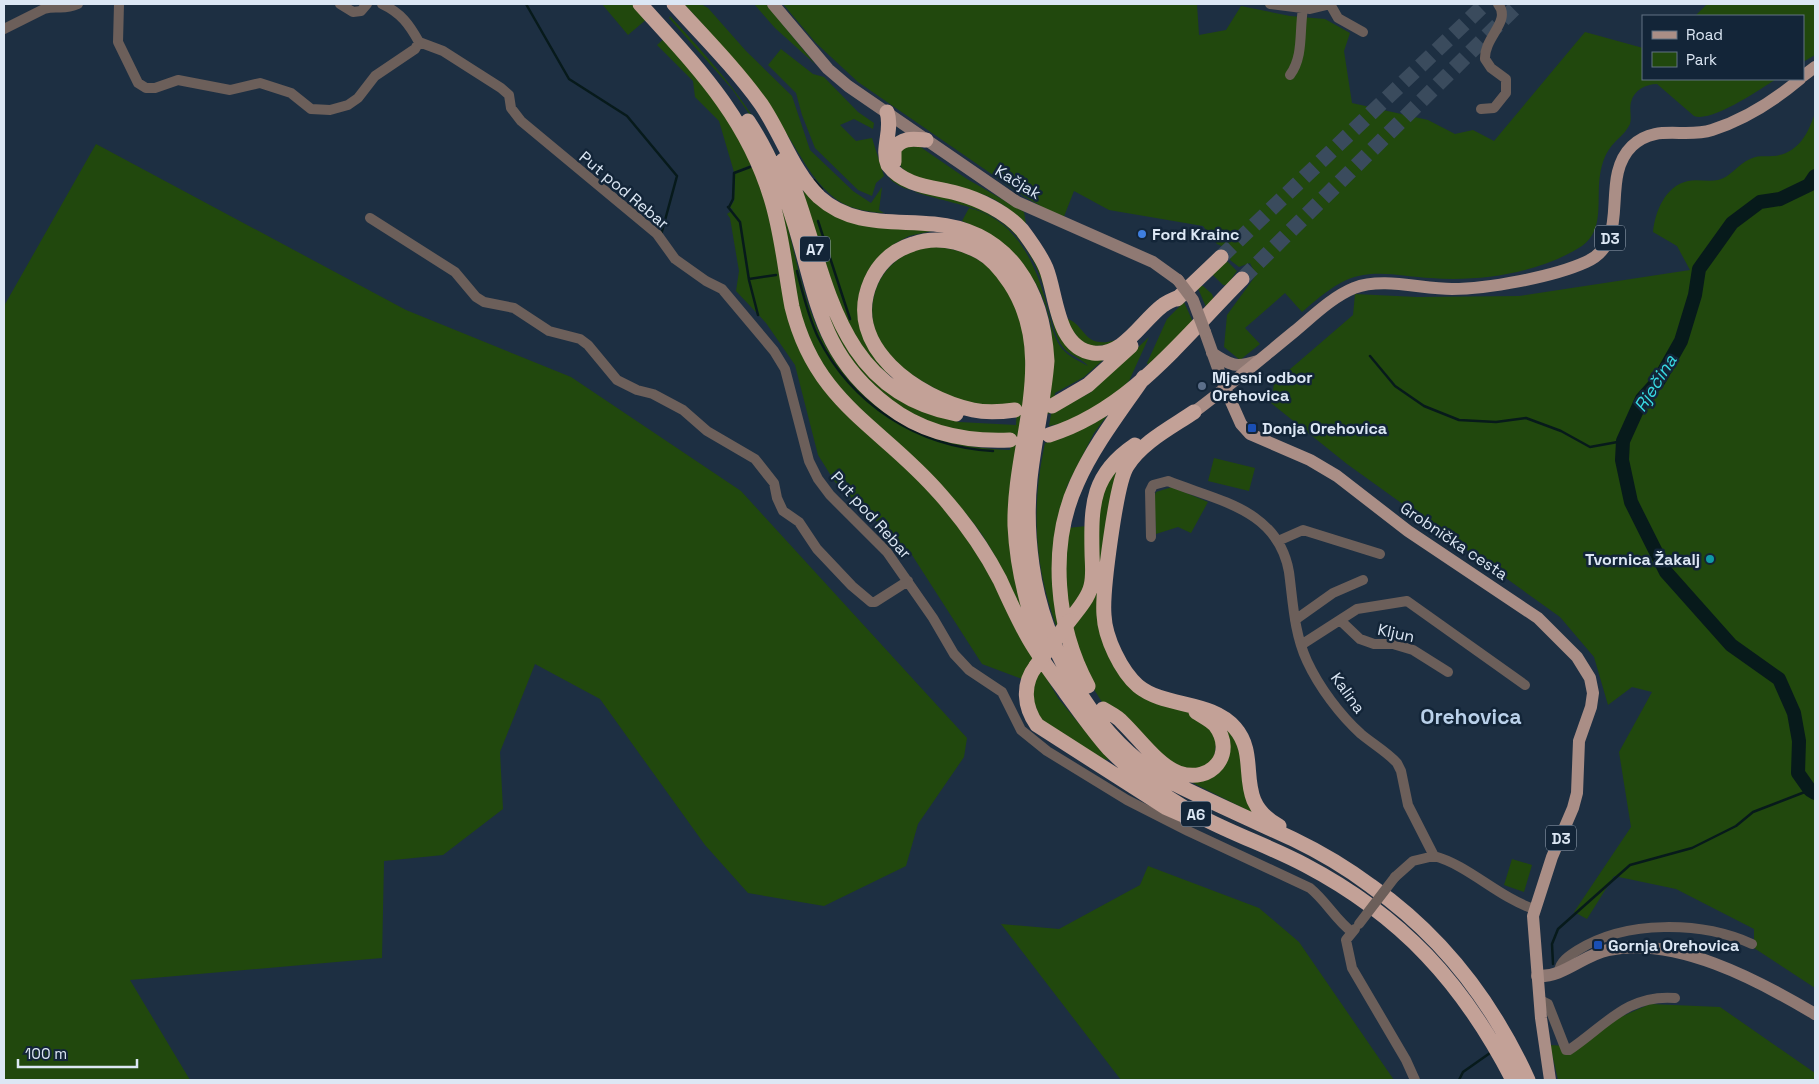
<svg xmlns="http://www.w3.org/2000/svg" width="1819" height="1084" font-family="'Space Grotesk',sans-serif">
<rect width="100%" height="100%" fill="#1d2f42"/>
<path fill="#21480d" d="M602 4H636L648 18 628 35Z
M684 4H701L708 8 746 51 792 96 810 150 853 191 871 203 882 187 879 210 884 213C865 212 845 208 831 195 811 178 800 154 786 133 757 87 721 43 684 4Z
M754 4H766L815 64 775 28Z
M783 4H1197L1199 35 1226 30 1241 6 1290 16 1325 19 1350 33 1344 51 1352 103 1428 120 1455 134 1473 130 1494 141 1585 32 1643 48V79H1776C1761 89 1711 123 1694 116L1657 84C1646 84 1634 90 1631 102 1629 109 1632 117 1630 124 1626 132 1621 136 1615 142 1606 151 1602 162 1600 175 1596 199 1605 230 1582 246 1540 273 1480 282 1431 278 1409 277 1385 271 1363 275 1339 279 1320 297 1302 312L1285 293 1245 328 1260 344 1240 360 1224 347 1227 315 1256 275 1250 263 1239 267 1230 260 1233 251 1217 244 1203 226 1109 210 1074 191 1063 219 1025 197 858 82 816 43Z
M1707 4H1815V55L1803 62V16H1695Z
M670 16C714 64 752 106 781 166L841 336 928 412 959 422 1016 425 1017 405C997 407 977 408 957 401 949 398 942 392 934 388 920 380 906 372 894 360 864 333 865 286 896 261 911 249 925 245 945 248 974 252 998 270 1012 296 1032 333 1025 400 1025 442 1024 497 1024 553 1023 608L1019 606C1005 575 990 541 966 514 917 458 848 415 812 348 794 315 784 238 781 199 794 247 802 301 825 344 863 415 932 448 1010 450L1012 435C994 434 975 434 958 430 904 421 863 381 836 337L761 131 732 89 669 18Z
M666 37 701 75 756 163 734 172 719 121 695 97 693 81 657 45Z
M781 49 813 74 824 77 858 112 874 123 873 129 854 119 840 125 856 141 872 138 884 176 876 183 872 196 858 190 815 148 802 115 796 93 768 65Z
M1815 113V988L1754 948V929L1676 889 1614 876 1587 919 1574 912 1631 827 1619 752 1652 692 1632 687 1608 705 1594 657 1560 617 1347 464 1271 403 1274 383 1353 315 1355 294 1417 297 1519 296 1690 270 1677 246 1653 232C1655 212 1665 186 1688 181 1697 179 1708 182 1718 180 1731 177 1738 164 1750 159 1758 155 1764 157 1773 156 1798 154 1808 134 1815 113Z
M96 144 406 310 571 377 741 491 967 738 964 757 918 824 906 866 824 906 748 893 705 845 600 699 535 664 500 752 503 809 443 855 384 861 382 958 130 980 190 1080H4V306Z
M919 146 967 179 1024 212 1026 224C1013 212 999 200 982 194 965 189 907 181 900 165 897 158 900 153 903 147Z
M757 165 797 338 946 507 984 562 1036 661 1025 680 982 664 912 555 835 482 818 455 795 365 766 323 736 291 739 271 730 218 727 214 733 210 730 207 734 201 735 174Z
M889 176 912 191 952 199 980 208 1012 228 1037 260 1056 323 1104 359 1084 377 1055 393 1051 413 1047 414C1048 392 1052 370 1052 348 1054 290 1014 242 962 221L969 208C1016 219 1036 264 1047 306 1051 319 1052 334 1060 346 1066 355 1078 361 1088 366 1083 359 1068 355 1062 346 1054 335 1052 319 1049 306 1041 272 1026 237 995 218 989 215 984 212 978 210 962 203 891 191 889 176Z
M803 190 827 210 932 231 909 236 894 244 860 304 904 384C852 358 836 296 820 246 814 228 806 209 803 190Z
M1226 260 1237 271 1227 285H1223L1212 274Z
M1197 286H1203L1212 294 1214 300 1206 307Z
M1184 302 1193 322 1148 365 1147 363 1167 319Z
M1065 318C1087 324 1082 350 1116 340V342C1083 351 1082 345 1065 318Z
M1149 337 1129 381 1111 398 1069 422 1049 426 1051 414 1091 392Z
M1109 413 1094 433 1067 486 1059 524 1069 658C1037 585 1028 522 1045 443L1060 439Z
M1131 453 1102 590 1120 667 1191 712 1217 737 1213 766 1181 772 1105 707 1092 686 1071 626 1088 604 1101 490Z
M1214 458 1255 468 1249 491 1208 481Z
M1172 487 1208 502 1191 533 1178 527 1156 534 1154 498 1156 492Z
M1087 526V583L1069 617 1064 583 1067 528Z
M1040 667 1058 698 1109 760 1102 759 1042 723 1031 695Z
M1213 716 1235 738 1257 815 1181 777 1220 768Z
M1512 859 1532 865 1524 892 1504 885Z
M1148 866 1259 908 1299 942 1394 1080H1121L1001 924 1059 929 1140 885Z
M1650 1004 1720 1007 1815 1073V1080H1558L1550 1045 1567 1046 1598 1027Z"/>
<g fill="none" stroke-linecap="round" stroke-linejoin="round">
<path stroke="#071a1b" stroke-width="2.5" d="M526 4 569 79 627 116 677 176 661 235
M814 180 822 189
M728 207 740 222 749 280 758 315
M729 207 733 199 734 173 750 167
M818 221 850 319
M797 271C803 294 808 316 818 337 852 405 918 447 993 451
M749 279 776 275
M1370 356 1395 386 1424 406 1459 420 1496 422 1526 418 1561 431 1590 447 1623 441
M1553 964 1552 944 1558 929 1630 865 1692 848 1736 826 1753 812 1810 790
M1459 1080 1463 1072 1490 1053"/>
<path stroke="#071a1b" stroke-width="14" d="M1815 176 1809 185 1780 199 1760 202 1732 223 1699 269 1695 295 1681 341 1659 380 1642 399 1623 441 1622 460 1631 502 1666 572 1731 645 1779 679 1794 713 1799 741 1798 773 1810 790 1815 793"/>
<path stroke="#3a4b5d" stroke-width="15" stroke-dasharray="15 8" stroke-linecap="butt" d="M1221 257 1485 4
M1242 279 1519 4"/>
<path stroke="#6c5f5a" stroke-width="10" d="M119 4 118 42 138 83 146 88H155L178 80 230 90 260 83 291 93 311 109 330 110 348 105 358 98 375 76 415 49 419 42
M340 4 353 12 361 11 367 4
M382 4C401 13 409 24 419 42L443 51 501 88 509 95 511 108 521 121 657 234 675 259 706 281 722 289 774 351 785 369 809 461 818 479 830 495 887 552 933 618 954 654 969 670 1002 692 1021 730 1047 751 1127 800 1188 831 1310 888C1327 902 1335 919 1352 932
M1270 4 1310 9 1331 4
M1330 4 1338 18 1363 32
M4 29 44 9C58 5 62 11 78 4
M1290 75C1304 56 1299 31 1303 9
M1481 109 1494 108 1506 93V79L1491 68 1485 59C1484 37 1512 21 1498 4
M370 218 455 272 476 297 484 302 514 308 549 331 580 339 588 345 617 380 637 390 653 394 683 410 707 431 755 459 774 483 777 498 783 511 799 522 817 549 852 586 871 602H875L908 581
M1151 537 1150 491 1153 485 1168 481C1218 501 1278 509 1289 572 1293 602 1294 633 1307 661 1319 687 1340 715 1361 734 1373 744 1387 752 1397 763L1401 771 1408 805 1434 856C1468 865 1498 897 1534 909
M1278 541 1303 530 1380 554
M1295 620 1333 593 1363 580
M1340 620 1360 639 1374 644H1393L1413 650 1448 672
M1301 645 1357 609 1407 601 1525 685
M1395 877 1413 861 1434 856
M1355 929 1346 940 1352 968 1406 1060 1415 1080
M1559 972C1559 962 1570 955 1578 950 1626 920 1701 921 1752 944
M1540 1000 1548 1004 1566 1050H1569C1605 1026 1627 994 1675 998"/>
<path stroke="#8f7973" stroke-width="12" d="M773 4 828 69 848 86 1017 202 1153 262 1178 280
M1205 332 1225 388
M1212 353C1231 366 1236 368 1258 361
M1537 976C1563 978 1583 955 1608 950 1676 936 1758 980 1815 1014"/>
<path stroke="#aa8e86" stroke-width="12" d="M1803 76 1815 67
M1225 388 1241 424 1250 434 1310 460 1337 476 1408 531 1538 618 1577 657 1590 678 1593 693 1591 707 1579 741 1577 793 1573 808 1552 857 1533 916 1541 1018 1550 1080
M1194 412C1229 386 1262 358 1295 331 1313 316 1332 297 1354 288 1383 277 1421 289 1452 289 1487 289 1553 277 1586 262 1634 241 1598 179 1632 146 1656 123 1684 139 1712 130 1743 120 1775 100 1800 79"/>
<path stroke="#c3a197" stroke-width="15" d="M640 4C696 66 746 116 771 198 782 233 785 270 792 307 816 405 882 426 941 495 964 521 984 549 1000 580 1009 600 1018 620 1029 639 1040 658 1053 675 1066 693 1080 712 1093 731 1109 749 1137 777 1171 802 1205 819 1238 836 1273 848 1305 865 1402 916 1463 983 1513 1080
M674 4C704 37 735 68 761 104 781 133 793 172 819 197 852 227 893 220 934 224 1010 231 1043 290 1047 361 1044 401 1034 440 1030 479 1027 508 1028 537 1032 565 1043 645 1091 732 1159 776 1166 781 1174 783 1181 787 1218 805 1256 822 1293 839 1320 852 1347 868 1371 886 1441 935 1493 1003 1528 1080
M887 112C893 130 881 148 888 165 904 186 932 187 956 193 979 199 1006 212 1022 230 1031 242 1040 254 1046 268 1057 295 1056 348 1093 353 1123 357 1141 322 1162 306 1167 302 1173 300 1179 297
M748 121C769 153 784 189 795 225 818 300 820 355 888 406 923 433 966 442 1010 440
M783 160C827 258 825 389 956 414
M894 162V149C902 137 913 139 926 140
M1177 299 1221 257
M1052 406 1088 385 1131 346
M1015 410C1001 412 987 413 973 410 918 398 842 347 871 281 879 263 894 250 913 244 936 236 959 241 980 252 993 259 1002 271 1010 283 1059 357 1013 444 1015 526 1017 567 1027 608 1042 647
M1194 412C1172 427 1142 442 1127 466 1116 483 1102 592 1104 615 1105 638 1121 671 1138 686 1165 708 1211 700 1235 728 1262 759 1231 800 1279 826
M1049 435C1130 410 1184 337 1242 279
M1069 621C1077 611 1088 599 1091 586 1094 575 1092 562 1092 552 1091 504 1092 474 1135 445
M1036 666C1022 684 1024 707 1037 725L1165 807 1188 817
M1088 686C1056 627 1048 546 1077 483 1094 445 1120 412 1144 377
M1103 709C1109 713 1117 716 1122 722 1138 737 1158 766 1179 773 1211 784 1237 754 1215 725 1210 720 1202 716 1196 712"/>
<path stroke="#6c5f5a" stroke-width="10" d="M1359 924 1395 877"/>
<path stroke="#8f7973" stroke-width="12" d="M1178 280 1193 300 1205 332"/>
<path stroke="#c3a197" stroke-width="15" d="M1036 666 1069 621"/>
</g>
<circle fill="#3f7fe0" stroke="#132538" stroke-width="2" cx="1142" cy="234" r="5"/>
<circle fill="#5c6f8a" stroke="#132538" stroke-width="2" cx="1202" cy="386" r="5"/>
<g fill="#1a4fb4" stroke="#132538" stroke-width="2">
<rect x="1247" y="423" width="10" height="10" rx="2.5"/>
<rect x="1593" y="940" width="10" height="10" rx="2.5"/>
</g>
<circle fill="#0f9aa8" stroke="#132538" stroke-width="2" cx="1710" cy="559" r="5"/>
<g text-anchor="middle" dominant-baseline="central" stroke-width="5" stroke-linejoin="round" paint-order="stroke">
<g fill="#132538" stroke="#a0adbc" stroke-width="1">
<rect x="1595" y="225.5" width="30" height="25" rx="4"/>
<rect x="800" y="236.5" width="30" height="25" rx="4"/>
<rect x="1181" y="801.5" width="30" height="25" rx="4"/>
<rect x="1546" y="825.5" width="30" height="25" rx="4"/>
</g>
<g font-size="15" font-weight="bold" fill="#dce7f4">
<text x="1610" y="238">D3</text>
<text x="815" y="249">A7</text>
<text x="1196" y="814">A6</text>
<text x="1561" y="838">D3</text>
</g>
<g font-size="16" fill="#dce7f4" stroke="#132538">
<text transform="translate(1018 182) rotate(31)">Kačjak</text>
<text transform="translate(624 190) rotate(40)">Put pod Rebar</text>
<text transform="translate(871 515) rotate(48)">Put pod Rebar</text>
<text transform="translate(1454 541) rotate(34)">Grobnička cesta</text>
<text transform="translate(1396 633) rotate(12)">Kljun</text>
<text transform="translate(1348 693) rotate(54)">Kalina</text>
</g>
<g font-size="16" font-weight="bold" fill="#dce7f4" stroke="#132538" text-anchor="start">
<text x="1152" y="234">Ford Krainc</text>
<text x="1212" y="377">Mjesni odbor<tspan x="1212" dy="18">Orehovica</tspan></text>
<text x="1262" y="428">Donja Orehovica</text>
<text x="1700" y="559" text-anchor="end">Tvornica Žakalj</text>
<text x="1608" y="945">Gornja Orehovica</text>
</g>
<g font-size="18" font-style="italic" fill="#38d8e1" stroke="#132538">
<text transform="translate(1655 383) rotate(-58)">Rječina</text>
</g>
<g font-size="21" font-weight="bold" fill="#b9d0e9" stroke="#132538">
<text x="1471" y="716">Orehovica</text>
</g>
</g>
<rect width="1819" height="1084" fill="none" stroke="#dce7f4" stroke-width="10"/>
<rect x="1642" y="15" width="162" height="65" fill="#132538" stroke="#637383"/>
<rect x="1652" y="31" width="25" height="8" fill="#aa8e86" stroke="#637383"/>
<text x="1686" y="40" font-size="15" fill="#dce7f4">Road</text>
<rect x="1652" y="52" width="25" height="15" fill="#21480d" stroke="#637383"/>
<text x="1686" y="65" font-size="15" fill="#dce7f4">Park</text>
<path d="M18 1059v8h119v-8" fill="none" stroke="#dce7f4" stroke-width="2.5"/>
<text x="25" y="1059" font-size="15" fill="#dce7f4" stroke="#132538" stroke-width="4" paint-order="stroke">100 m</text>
</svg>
